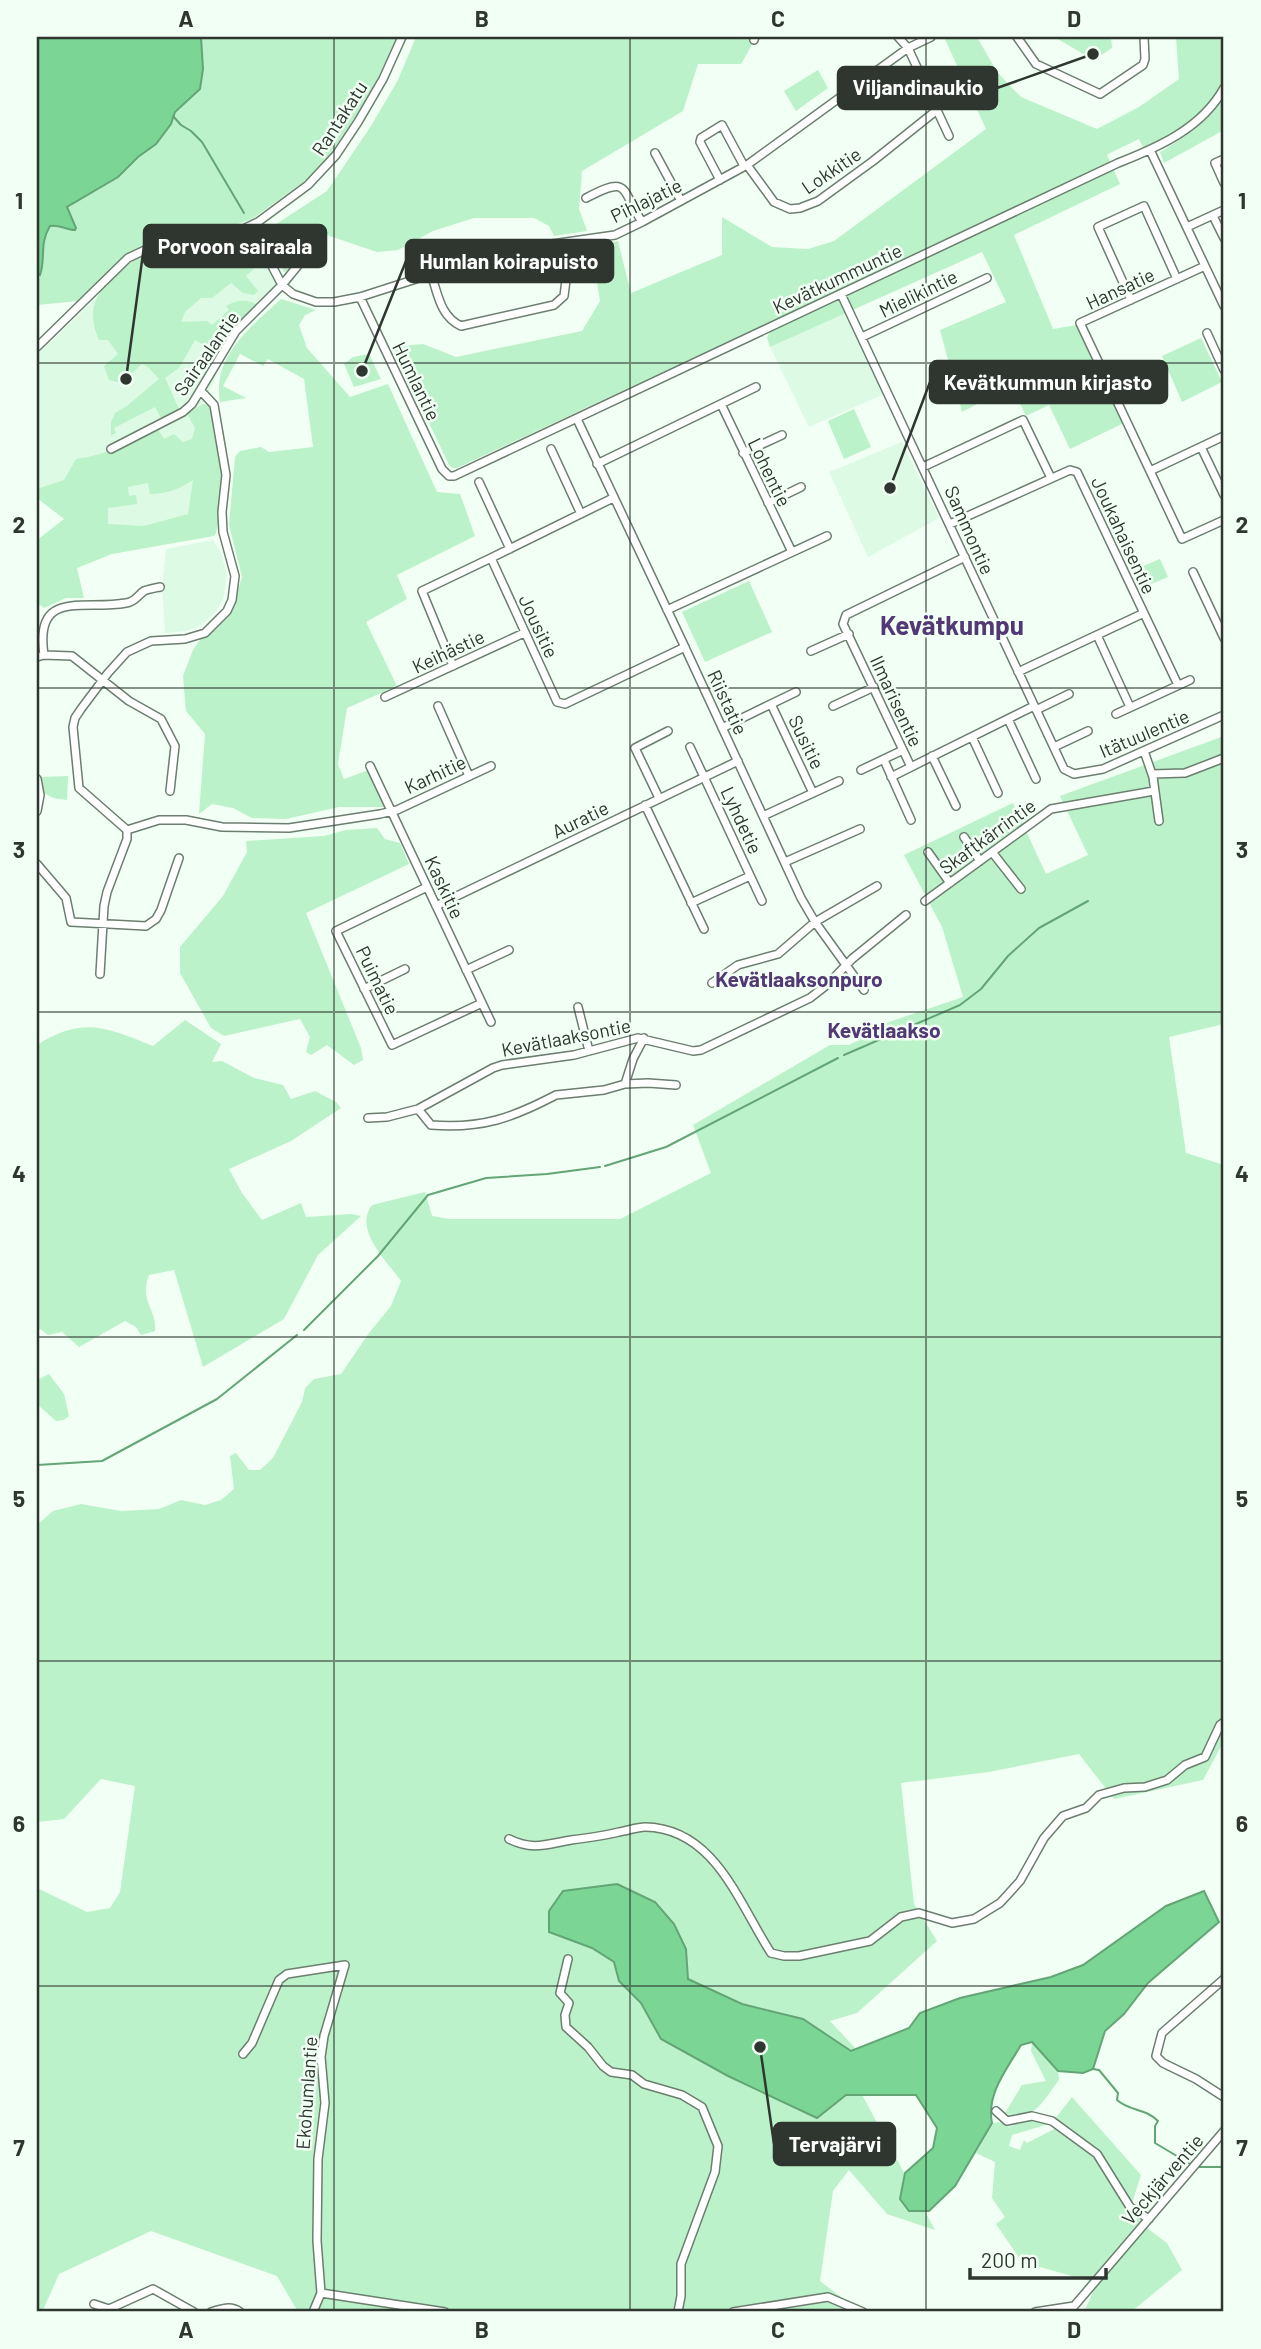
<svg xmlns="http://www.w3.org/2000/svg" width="1261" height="2349" font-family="Barlow,sans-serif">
<rect width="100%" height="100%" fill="#f2fff4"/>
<path fill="#ddfae4" d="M251 239 276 284 243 319 203 404 189 514 143 526 108 525 37 496V355L95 299 109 281 139 256 170 249 218 248Z
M853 309 891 391 809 427 770 347Z
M902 442 939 518 868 557 829 472Z
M213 540 221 553 227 575 223 600 216 611 200 626 186 631 165 633 162 587 166 549Z"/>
<path fill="#bcf2c9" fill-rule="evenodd" d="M37 37H397L369 97 319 171 252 219 232 226 150 242 125 256 79 301 37 305Z
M416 37H747L753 43 741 64H698L683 111 582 171 579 209 587 231 554 236 549 226 534 218H474L433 231 398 250 377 252 321 233 289 270 284 272 270 242V228L327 191 371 126 398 80Z
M944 37H977L997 72 1021 97 1097 129 1139 107 1179 79 1176 37H1224V79L1215 99 1185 130 1144 149 1139 139 1110 153 1107 155 1120 184 1014 235 1053 329 1077 325 1124 423 1070 449 1049 405 1026 416 1012 386 962 412 940 330 1006 302 982 252 770 347 767 338 774 320 457 468H452L449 465 394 349 411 345 423 344 456 357 582 331 600 301 591 245 618 241 631 293 722 255V217L772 247 808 249 834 241 986 129Z
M1054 37H1111L1112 48 1094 60Z
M818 70 828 88 796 111 784 91Z
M1224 95V130L1164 163 1160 152C1185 137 1210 122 1224 95Z
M249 243 261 262 246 276 258 291 254 295 243 293 231 283 212 298H201L185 312 181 322 207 321 212 325 229 310 226 306C237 300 245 299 256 304L227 334 209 368 206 364 208 365 215 351 195 340 179 368 165 378 179 409 161 418 155 407 114 428 116 433 111 436V422L115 413 128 405 159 379 148 367 142 364 121 383 109 380 104 366 118 354 108 340H99C80 297 110 281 139 256L145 260C168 247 191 250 216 250 227 250 238 246 249 243Z
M281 299 316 310 305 315 299 325 307 348 350 397 388 384 437 492 460 494 475 536 397 575 407 599 366 622 397 686 347 708 338 764 344 779 369 770 385 807H339L286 819 252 818 233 808 212 804 199 814 205 734 186 711 183 676 193 650 200 640 215 630 230 615 242 577 229 525 235 457 240 451 261 447 269 452 313 447 304 379 268 359 263 366 240 354 223 386 246 398 220 402C212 356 251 327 281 299Z
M1201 338 1222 382 1182 402 1162 356Z
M369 354 381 379 354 387 344 364 353 357Z
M203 404 209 405C221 450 228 487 216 533L214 536 112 554 77 568 84 598H66L44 608 37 603V540L64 519 37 498V489L64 480 76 459C106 455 132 443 158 429L164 439 174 434 183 442 192 439 195 428 187 413ZM193 480 188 514 143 526 108 524V508L137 504 136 495 129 496 128 487 148 483 150 494C167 494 179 489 193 480Z
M854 409 871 447 844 459 828 421Z
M1160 559 1168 577 1144 587 1136 569Z
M749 581 772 632 705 662 682 612Z
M1224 736V1024L1169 1037 1186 1153 1224 1165V1741L1203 1780 1114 1799 1079 1754 989 1772 901 1783 914 1904 937 1941 857 2013 830 2021 856 2049 853 2078 935 2230 887 2214 849 2170 833 2191 820 2281 845 2300 850 2312H298L277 2276 151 2231 59 2274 43 2310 37 2312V1888L87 1912 110 1908 120 1892 135 1786 101 1779 64 1819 37 1822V1525L53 1511 81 1504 121 1511 159 1509 181 1500 205 1505 221 1500 234 1489 230 1456 236 1453 249 1470H260L273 1458 302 1402 305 1388 314 1379 341 1374 369 1333 391 1306 401 1281C387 1261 353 1230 372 1205L425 1192 432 1216 450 1219H620L711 1173 693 1125 830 1045H849L872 1034 886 1023 963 997 942 927 904 855 1013 803 1046 874 1088 855 1060 796Z
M68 776 67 800 53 798 44 793 41 777Z
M377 828 385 839 400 843 409 864 306 913 361 1048 363 1060 354 1065 327 1045 311 1055 306 1052 310 1037 300 1019 224 1036 211 1028 180 973V947L223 896 247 852 246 841 324 836 346 830Z
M185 1020 221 1044 212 1062 222 1061 254 1078 283 1085 291 1099 315 1091 336 1102 341 1108 291 1141 229 1169 242 1193 262 1220 301 1203 306 1217 351 1214 361 1216 318 1255 284 1319 203 1367 174 1270 149 1275C139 1302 157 1308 155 1331L141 1335 136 1327 125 1321 79 1347 62 1332 48 1335 40 1329 37 1331V1045C83 1016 106 1027 153 1046Z
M49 1374 64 1394 69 1416 64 1420 56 1421 37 1404V1380Z
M1032 2042 1058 2071 1059 2080C1044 2099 1033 2125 1005 2113L1022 2085 1046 2081 1031 2051Z
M1072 2097 1141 2175 1132 2203 1099 2151 1054 2120Z
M1032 2118 1052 2123 1012 2135 1009 2146 1020 2150 1024 2140 1027 2143 1058 2127 1096 2154 1129 2207 1147 2228 1167 2243 1182 2270 1131 2312H1084L1097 2283 1022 2262 996 2224 1005 2217 992 2198 995 2162 976 2153 992 2123 1006 2122 1008 2127 1015 2125 1017 2122Z"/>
<path fill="#7bd595" stroke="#64a576" stroke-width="2" d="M37 37H201L203 69 200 89 175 112 171 124 156 144 138 157 118 177 67 207 76 228 75 230C66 230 59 224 50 226 39 244 46 258 40 275L37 273Z
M617 1884 655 1902 674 1924 686 1949 688 1979 742 2004 803 2019 851 2051 909 2028 920 2013 960 1998 1051 1977 1083 1965 1166 1906 1204 1891 1219 1922 1148 1983 1124 2014 1105 2031 1093 2069 1083 2073 1058 2071 1032 2042 1021 2045C1007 2069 986 2094 992 2123L955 2186 929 2211H909L900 2199 905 2173 933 2148 937 2128 916 2095H846L817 2118 728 2076 661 2039 641 2003 619 1981 614 1962 592 1948 549 1932V1911L563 1891Z"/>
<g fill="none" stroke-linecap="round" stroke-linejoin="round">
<path stroke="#64a576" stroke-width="2" d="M173 116 181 125 191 131 202 142 244 213
M844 1055 960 1005 981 989 1008 956 1039 928 1088 901
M605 1166 666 1147 838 1058
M304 1330 378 1256 428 1195 486 1178 547 1174 600 1167
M37 1465 102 1461 217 1399 297 1335
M1093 2069 1099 2070 1118 2093 1117 2100C1129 2111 1147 2109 1158 2121L1155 2126V2143L1192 2165
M1198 2167H1224"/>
<g stroke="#6b7e6f" stroke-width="10">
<path id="minor" d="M898 37 908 48 949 136
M1017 37 1036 64 1100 94 1143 65 1145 59 1144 37
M754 40 755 37
M1150 150 1224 306
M655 153 681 201
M1224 159 1215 163 1224 183
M747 165 774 202 790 209 800 208 818 201 873 161 937 110
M720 180 700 142 701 138 722 125 744 166
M586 198C630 175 620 188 642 222
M1213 216 1224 238
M251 226 282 285 293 294 316 302H334L360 297 503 251 615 235 642 222 747 165 908 48 931 37
M1187 227 1224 210
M1205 266 1080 323 1150 471 1224 436
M431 274C438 294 440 316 461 326L554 305 564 296 566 280 562 244
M841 294 1064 769 1074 774 1103 769 1224 715
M360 297 442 469 449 476H454L1118 163C1159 147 1202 128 1224 88
M1131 300 1098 227 1144 206 1177 279
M1207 333 1224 370
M862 337 987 278
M37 347 128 258 160 243 222 235 239 231 258 222 308 185 336 155 358 122 383 79 402 37
M721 404 792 552
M577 419 682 641 801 898 815 922 864 990
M1201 447 1224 495
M111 449 183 412 192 404 236 331 282 285 322 236
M551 449 581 514
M743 453 782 435
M597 464 756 387
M923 467 1023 420 1051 478
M1150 471 1182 539 1224 520
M479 482 510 549
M613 498 491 558 557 702 565 704 685 647
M768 503 801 487
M950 524 1070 470 1077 472 1178 685
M965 557 846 615 843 624 911 767 1034 706
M1193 572 1224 638
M667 610 827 536
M1097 635 1130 707
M811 651 849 634
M44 655C34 588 84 611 126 603 135 602 138 595 144 591 149 589 155 588 160 587
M37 657 44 655 72 656 129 701 161 719 175 746 170 791
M453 666 422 591 491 558
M1018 672 1144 613
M385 697 524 633
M771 704 796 692
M438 706 469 776
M833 706 874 687
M1036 710 1069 694
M1116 714 1190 680
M1008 719 1036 779
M722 728 771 704 813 793 763 816
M972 737 998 793
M690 747 762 901
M1054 747 1088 731
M1144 751 1153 777 1159 821
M932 756 956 806
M884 760 911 820
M370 766 491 1022
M861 770 903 750
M1152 774 1185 773 1224 758
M891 777 911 767
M37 779 40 795 37 811
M813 793 839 781
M659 798 635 748 668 731
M645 805 704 929
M127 830 159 820H186L222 827 289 828 380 814 397 810 491 766
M964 837 980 861
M928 852 950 883
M992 852 1021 889
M785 862 860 829
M37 864 66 898 71 922 146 926 156 919 161 910 179 858
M427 887 336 931 392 1045 482 1003
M925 901 1051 809 1154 791
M691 903 750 876
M436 906 738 761
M466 970 509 950
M100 974 104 906 107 892 127 839V830L79 788 73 727 75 718 81 709 108 673 127 652 151 641 185 639 205 633 227 611 232 600 235 576 223 532 222 512 226 475 214 405 201 391
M712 983 738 965 778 954 815 922 877 886
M364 989 405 969
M578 1007 589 1051
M625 1084 633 1059 644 1038
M418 1109 431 1125C482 1129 512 1118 556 1095L604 1090 625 1084 648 1083 676 1085
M368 1118 387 1117 418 1109 493 1068 502 1065 574 1055 638 1038 693 1051 701 1050 810 998 828 984 852 959 906 915
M509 1839C533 1851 547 1844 571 1840 587 1838 603 1836 619 1832 627 1831 637 1827 645 1827 715 1828 739 1904 771 1953L784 1956H799L870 1941 901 1917 919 1913 952 1923 974 1919 1000 1903 1020 1881 1044 1838 1063 1816 1086 1808 1099 1795 1124 1788 1145 1787 1167 1780 1185 1765 1205 1757 1220 1725 1224 1722
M568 1959 560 1993 569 2003 565 2015 566 2027 588 2047 603 2066 611 2072 632 2075 644 2084 682 2095 702 2107 718 2146 715 2172 681 2264V2296L678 2312
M1224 1979 1162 2033 1156 2056 1163 2063 1196 2079 1224 2097
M243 2054 252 2043 279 1980 287 1974 345 1965 324 2036 321 2057 325 2103 318 2159 317 2241 321 2293
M996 2111 1007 2121 1032 2116 1052 2121 1097 2154 1130 2207 1149 2219
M94 2304 109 2309 153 2289 194 2312
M211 2312C220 2309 231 2305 240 2312
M313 2312 321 2293 445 2312
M733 2312 828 2297 863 2312
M1035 2312 1074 2306
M1069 2312 1224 2131"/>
</g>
<use href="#minor" stroke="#fff" stroke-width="7"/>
</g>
<path fill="none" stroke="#2e362f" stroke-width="2" stroke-opacity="0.55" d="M334 37V2312M630 37V2312M926 37V2312M37 363H1224M37 688H1224M37 1012H1224M37 1337H1224M37 1661H1224M37 1986H1224"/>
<g text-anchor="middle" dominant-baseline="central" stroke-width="5" stroke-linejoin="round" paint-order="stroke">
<g font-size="19" fill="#2e362f" stroke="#f2fff4">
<text transform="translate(339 118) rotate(-57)">Rantakatu</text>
<text transform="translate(831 170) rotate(-34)">Lokkitie</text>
<text transform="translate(646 200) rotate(-26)">Pihlajatie</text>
<text transform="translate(837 278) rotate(-25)">Kevätkummuntie</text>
<text transform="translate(1120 288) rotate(-25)">Hansatie</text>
<text transform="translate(918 293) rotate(-26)">Mielikintie</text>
<text transform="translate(206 353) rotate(-55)">Sairaalantie</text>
<text transform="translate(417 381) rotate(64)">Humlantie</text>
<text transform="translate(770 472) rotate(64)">Lohentie</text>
<text transform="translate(970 530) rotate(66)">Sammontie</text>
<text transform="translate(1124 535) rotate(65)">Joukahaisentie</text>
<text transform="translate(539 626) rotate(65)">Jousitie</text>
<text transform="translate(448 651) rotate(-25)">Keihästie</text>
<text transform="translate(897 701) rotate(65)">Ilmarisentie</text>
<text transform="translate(728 702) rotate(65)">Riistatie</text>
<text transform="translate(1144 733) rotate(-23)">Itätuulentie</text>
<text transform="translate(807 742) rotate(64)">Susitie</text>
<text transform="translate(435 774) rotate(-25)">Karhitie</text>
<text transform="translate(580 819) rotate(-26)">Auratie</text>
<text transform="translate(742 820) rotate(65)">Lyhdetie</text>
<text transform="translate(987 836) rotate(-36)">Skaftkärrintie</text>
<text transform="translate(445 887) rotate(65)">Kaskitie</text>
<text transform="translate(378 980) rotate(64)">Puimatie</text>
<text transform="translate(566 1037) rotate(-11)">Kevätlaaksontie</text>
<text transform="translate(306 2093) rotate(-86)">Ekohumlantie</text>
<text transform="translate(1162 2179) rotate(-49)">Veckjärventie</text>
</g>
<g font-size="21" font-weight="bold" fill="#523874" stroke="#f2fff4">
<text x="799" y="978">Kevätlaaksonpuro</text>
<text x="884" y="1029">Kevätlaakso</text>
</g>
<g font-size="26" font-weight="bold" fill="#523874" stroke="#f2fff4">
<text x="952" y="624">Kevätkumpu</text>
</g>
</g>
<path fill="none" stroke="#2e362f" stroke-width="2.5" d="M1093 54L997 88M126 379L144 246M362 371L406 261M890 488L930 382M760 2047L774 2144"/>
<g fill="#2e362f" stroke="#f2fff4" stroke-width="2.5">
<circle cx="1093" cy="54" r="7"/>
<circle cx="126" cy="379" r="7"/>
<circle cx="362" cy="371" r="7"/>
<circle cx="890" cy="488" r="7"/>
<circle cx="760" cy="2047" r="7"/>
</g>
<g fill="#2e362f" stroke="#2e362f" stroke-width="2.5">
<rect x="838" y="67" width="159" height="42" rx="7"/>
<rect x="144" y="225" width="182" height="42" rx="7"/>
<rect x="406" y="240" width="207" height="42" rx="7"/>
<rect x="930" y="361" width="237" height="42" rx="7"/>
<rect x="774" y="2123" width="121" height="42" rx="7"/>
</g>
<g font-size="21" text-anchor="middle" font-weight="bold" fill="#fff">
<text x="918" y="95">Viljandinaukio</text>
<text x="235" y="254">Porvoon sairaala</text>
<text x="509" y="269">Humlan koirapuisto</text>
<text x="1048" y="390">Kevätkummun kirjasto</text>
<text x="835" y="2152">Tervajärvi</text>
</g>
<rect width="1261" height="2349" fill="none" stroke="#f2fff4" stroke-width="77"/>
<path d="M970 2268v10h136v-10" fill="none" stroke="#2e362f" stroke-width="3.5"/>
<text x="981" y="2268" font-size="21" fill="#2e362f" stroke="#f2fff4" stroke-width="5" paint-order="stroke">200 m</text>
<rect x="38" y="38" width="1184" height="2272" fill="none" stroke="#2e362f" stroke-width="2.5"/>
<g font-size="23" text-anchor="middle" font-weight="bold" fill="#2e362f">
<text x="186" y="27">A</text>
<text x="482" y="27">B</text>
<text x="778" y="27">C</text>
<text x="1074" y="27">D</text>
<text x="19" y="209">1</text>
<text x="1242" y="209">1</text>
<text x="19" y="533">2</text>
<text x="1242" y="533">2</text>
<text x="19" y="858">3</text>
<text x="1242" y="858">3</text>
<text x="19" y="1182">4</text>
<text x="1242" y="1182">4</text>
<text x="19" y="1507">5</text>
<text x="1242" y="1507">5</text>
<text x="19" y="1832">6</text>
<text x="1242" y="1832">6</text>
<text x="19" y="2156">7</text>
<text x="1242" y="2156">7</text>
<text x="186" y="2338">A</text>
<text x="482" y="2338">B</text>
<text x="778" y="2338">C</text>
<text x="1074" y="2338">D</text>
</g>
</svg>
